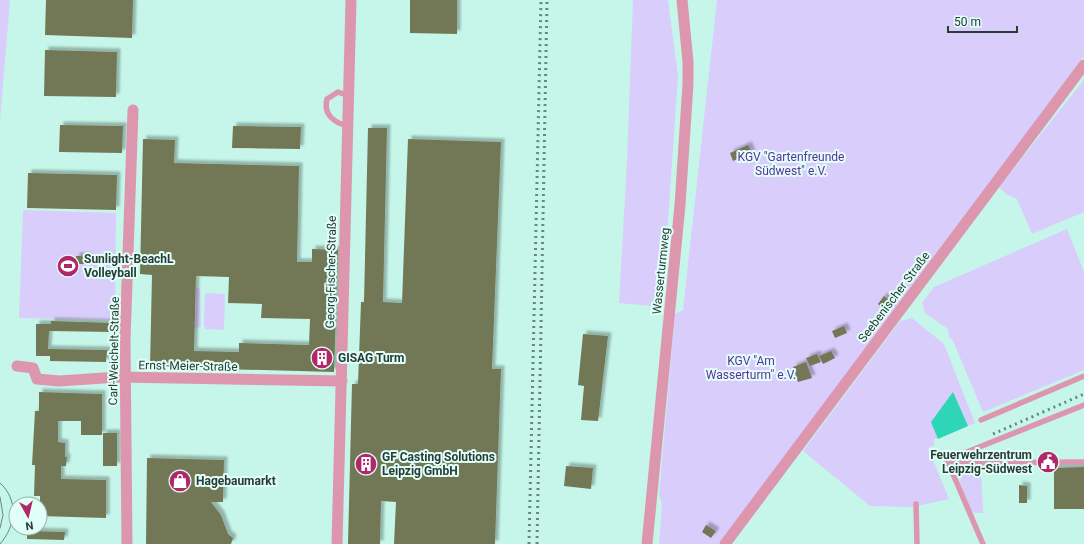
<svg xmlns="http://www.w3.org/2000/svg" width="1084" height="544" font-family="Roboto,sans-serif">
<defs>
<filter id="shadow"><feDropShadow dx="3.5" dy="-3.5" stdDeviation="1" flood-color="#0004"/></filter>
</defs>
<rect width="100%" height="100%" fill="#c6f6e9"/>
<path fill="#d9cdfc" d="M0 0H10L0 121Z
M633 0H668L678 76 662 307 619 303 627 161Z
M717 0H1084V56L991 183 719 544H659L662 505 659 494 675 314 683 310Z
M1084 80V212L1032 234 1017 199 1006 194 999 187Z
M23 210 116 213 115 320 19 318Z
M1067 229 1084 272V370L983 412 953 341 949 337 948 329 925 313 922 303 934 287Z
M196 287 200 289 201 326 195 329Z
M205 293 225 294 224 330 206 329 204 326Z
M912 318 944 344 975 423 933 440 935 445 928 448 949 499 912 507 870 506 803 451 900 321Z
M965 471H981L983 513H974L971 510 960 482 961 474Z"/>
<path fill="#2ed5b7" d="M953 392 968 426 938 439 931 422Z"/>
<path fill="#727855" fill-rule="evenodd" filter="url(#shadow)" d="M46 0H133L132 38 45 35Z
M410 0H457V34L410 33Z
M45 50 117 52 116 97 44 96Z
M60 125 123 126 122 153 59 152Z
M233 126 301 127 300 149 232 148Z
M368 128H387L383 302 402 303 408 139 501 142 492 369H501L495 544H394L396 502 381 501 380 544H348L352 384H358L361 302H364Z
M143 139 175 140 174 163 299 166 297 262H312V249L338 250 334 372 150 367 152 275 140 274ZM196 276 229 277 228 303 262 304 261 318 310 319 309 345 239 343V352L194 351Z
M748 145 752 153 733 161 730 153Z
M28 173 117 175 116 210 27 208Z
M76 256H88V264H76Z
M884 296 893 304 888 312 878 304Z
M51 321 114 323V332L49 331 48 349 107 350 106 362 50 361V356H36V324H51Z
M844 326 847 333 835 338 832 331Z
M583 334 608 336 598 421 581 420 584 386 578 385Z
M831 351 835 358 823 364 819 356Z
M817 354 821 362 810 366 806 358Z
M806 362 812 378 798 382 793 367Z
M39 392 102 394V435H81V421H58V442L65 443V457H67L66 466H61V479L106 480V518L40 516V496H34L35 465H32L35 411H39Z
M103 433H117V466H103Z
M147 458 224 460 223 502H211L221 515 228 534 233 538 231 544H146Z
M566 466 593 468 591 489 564 486Z
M1084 467V509H1054V468Z
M1019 485 1027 486V503H1019Z
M706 525 716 531 711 538 702 532Z
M27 531 65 532 64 540 27 539Z"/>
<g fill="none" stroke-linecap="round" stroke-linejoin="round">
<path stroke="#dc97af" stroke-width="5.5" d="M348 126C334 123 323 114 327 99L338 92 349 96
M981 420 1084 376
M948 463 1084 462
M916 504 917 544
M983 544 947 460 1084 405"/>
<path stroke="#dc97af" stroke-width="11" d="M17 366 33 368 37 379 59 381 119 377 342 381
M127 544 125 340 133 110
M337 544 351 0
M647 544 680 205 688 84V62L682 0
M725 544 1084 65"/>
<path stroke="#68877e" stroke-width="1" d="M0 483C19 500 16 526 0 544
M0 497 3 515 0 528"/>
<path stroke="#68877e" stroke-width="3" stroke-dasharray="2 4" stroke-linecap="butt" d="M993 434 1084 394
M529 544 541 0
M537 544 547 0"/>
</g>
<defs>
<g id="stadium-disc" transform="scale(1.15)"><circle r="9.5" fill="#b02869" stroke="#e2fff7"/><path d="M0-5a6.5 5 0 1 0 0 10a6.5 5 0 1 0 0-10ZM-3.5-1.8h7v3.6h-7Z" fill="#fff"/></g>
<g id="building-disc" transform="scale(1.15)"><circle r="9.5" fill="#b02869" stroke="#e2fff7"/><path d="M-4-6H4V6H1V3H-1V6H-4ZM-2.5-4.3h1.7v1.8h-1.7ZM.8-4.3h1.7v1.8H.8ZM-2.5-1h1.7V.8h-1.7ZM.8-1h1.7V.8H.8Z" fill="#fff"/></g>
<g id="civic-disc" transform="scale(1.15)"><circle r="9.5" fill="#b02869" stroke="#e2fff7"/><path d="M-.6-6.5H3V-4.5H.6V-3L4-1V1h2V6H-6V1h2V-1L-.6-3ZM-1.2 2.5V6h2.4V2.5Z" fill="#fff"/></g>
<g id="shop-disc" transform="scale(1.15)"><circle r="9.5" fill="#b02869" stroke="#e2fff7"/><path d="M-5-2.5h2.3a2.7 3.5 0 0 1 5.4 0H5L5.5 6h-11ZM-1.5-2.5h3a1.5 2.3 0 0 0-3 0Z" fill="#fff"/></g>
</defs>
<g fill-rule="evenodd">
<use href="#stadium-disc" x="68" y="266"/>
<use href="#building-disc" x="322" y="358"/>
<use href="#civic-disc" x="1048" y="462"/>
<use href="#building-disc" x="366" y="464"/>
<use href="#shop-disc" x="180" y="481"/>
</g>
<g text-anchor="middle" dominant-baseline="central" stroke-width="4" stroke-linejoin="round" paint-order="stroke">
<g font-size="12" fill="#5c319e" stroke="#e2fff7">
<text x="791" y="157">KGV "Gartenfreunde<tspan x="791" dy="14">Südwest" e.V.</tspan></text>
<text x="751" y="361">KGV "Am<tspan x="751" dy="14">Wasserturm" e.V.</tspan></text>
</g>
<g font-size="12" font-weight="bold" fill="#293c37" stroke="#e2fff7" text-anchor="start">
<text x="84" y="259">Sunlight-BeachL<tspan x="84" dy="14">Volleyball</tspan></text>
<text x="338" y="358">GISAG Turm</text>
<text x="1032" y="455" text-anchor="end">Feuerwehrzentrum<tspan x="1032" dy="14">Leipzig-Südwest</tspan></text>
<text x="382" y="457">GF Casting Solutions<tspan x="382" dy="14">Leipzig GmbH</tspan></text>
<text x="196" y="481">Hagebaumarkt</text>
</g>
<g font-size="12" fill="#293c37" stroke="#e2fff7">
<text transform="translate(661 271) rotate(-84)">Wasserturmweg</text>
<text transform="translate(331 272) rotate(-89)">Georg-Fischer-Straße</text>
<text transform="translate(894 297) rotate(-53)">Seebenischer Straße</text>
<text transform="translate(114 351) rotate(-89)">Carl-Weichelt-Straße</text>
<text transform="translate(188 366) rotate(1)">Ernst-Meier-Straße</text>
</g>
</g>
<g transform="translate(28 516) rotate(172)"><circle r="19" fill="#e2fff7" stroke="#98b1aa"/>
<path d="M0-3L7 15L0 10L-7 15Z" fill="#b02869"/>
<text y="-6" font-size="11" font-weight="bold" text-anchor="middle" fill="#293c37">N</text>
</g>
<path d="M948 26v6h69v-6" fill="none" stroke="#293c37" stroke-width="2"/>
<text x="954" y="26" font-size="12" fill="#293c37" stroke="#e2fff7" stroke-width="3" paint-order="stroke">50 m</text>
</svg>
